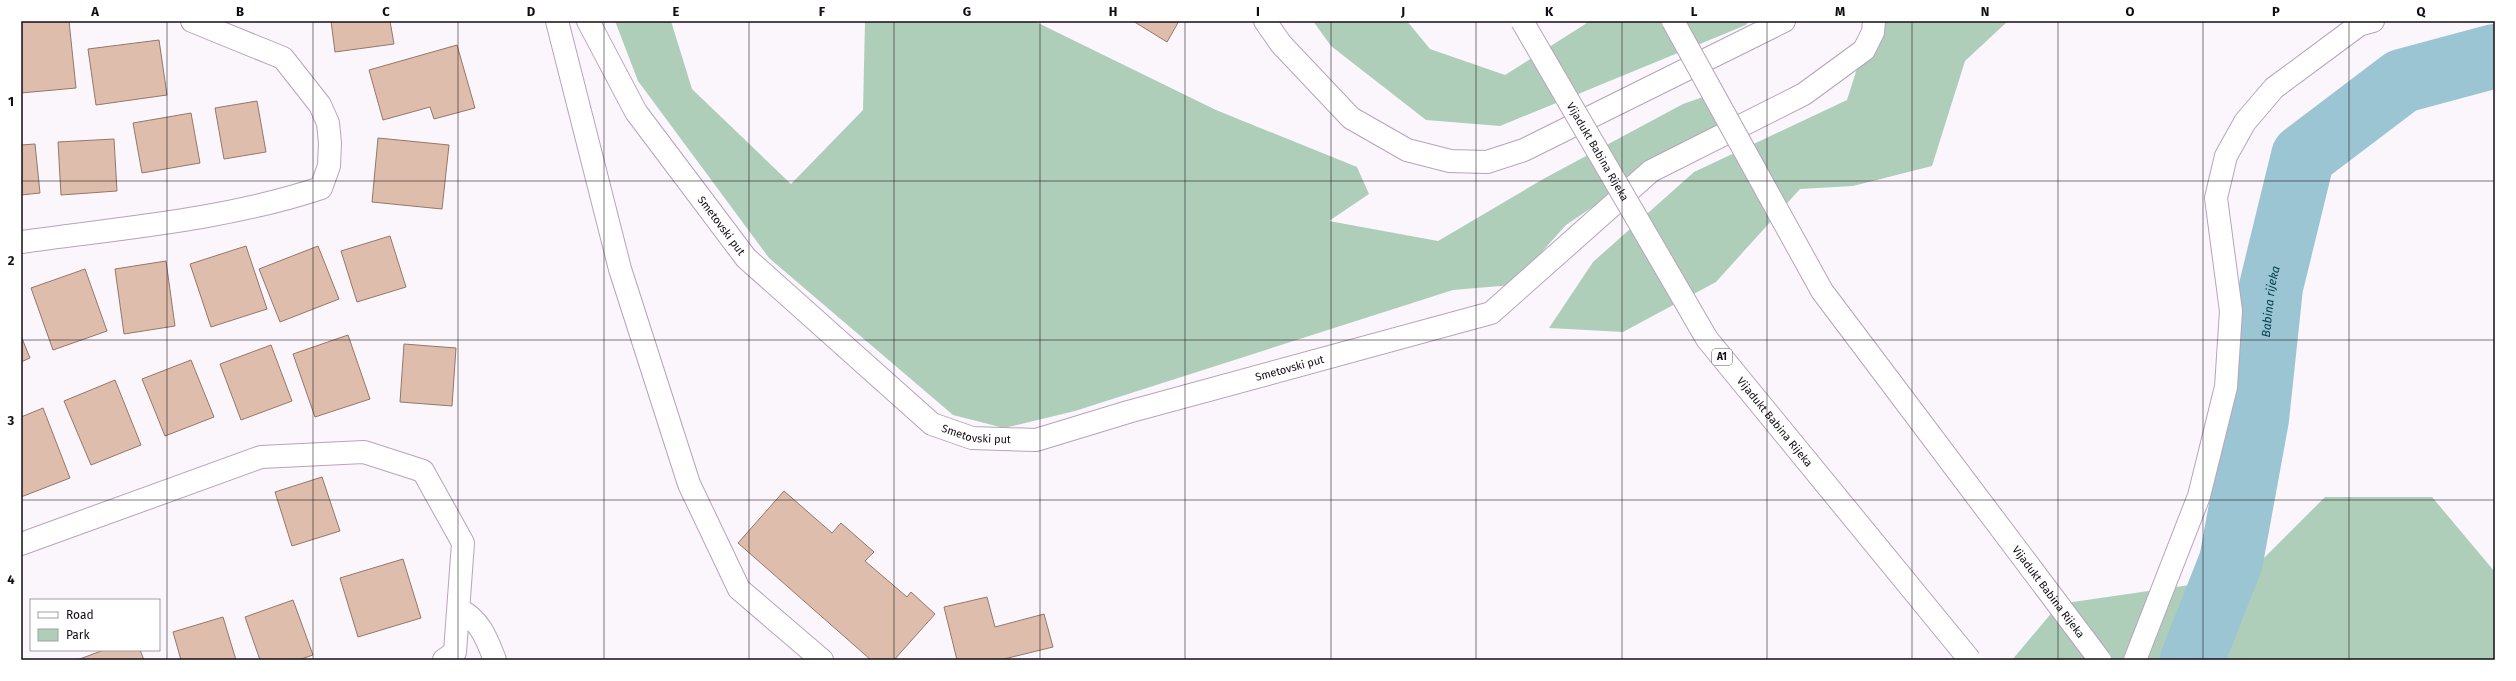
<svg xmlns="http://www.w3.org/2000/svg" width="2516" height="681" font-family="'Fira Sans',sans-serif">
<rect width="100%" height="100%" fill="#fbf6fc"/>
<path fill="#afceb9" d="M615 21H671L692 89 791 184 863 110 865 21H1034L1216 110 1357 167 1369 194 1329 221 1438 241 1545 178 1683 104 1720 91 1737 113 1693 139 1566 225 1512 285 1453 290 1075 411 1004 428 953 415 769 258 638 81Z
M1313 21H1407L1430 49 1505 75 1590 21H1749L1746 25 1500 126 1426 120 1331 46Z
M1872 21H2008L1965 61 1932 166 1853 186 1800 189 1716 282 1623 332 1549 328 1593 262 1694 172 1847 100Z
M2325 497H2432L2495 572V660H2012L2059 604 2245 577Z"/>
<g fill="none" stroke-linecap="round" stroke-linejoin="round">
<path stroke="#9bc5d3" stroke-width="64" id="s1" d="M2192 660 2231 561 2257 419 2271 287 2303 156 2402 81 2495 56"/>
</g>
<path fill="#dfbdad" stroke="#957768" d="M21 21H69L76 88 21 93Z
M331 21H390L394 44 335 52Z
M1133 21H1179L1167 42Z
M159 40 167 95 96 105 88 49Z
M457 45 475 108 434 119 430 107 383 120 369 70Z
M257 101 266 152 224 159 215 108Z
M191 113 200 163 142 173 133 123Z
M378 138 449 145 442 209 372 202Z
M114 139 117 191 61 195 58 142Z
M35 144 40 193 21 195V145Z
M390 236 406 287 357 302 341 251Z
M246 246 267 309 211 327 190 264Z
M318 246 339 299 280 322 259 269Z
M166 261 175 326 124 334 115 269Z
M85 269 107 331 53 350 31 288Z
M348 335 370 399 315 417 293 354Z
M21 336 30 358 21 362Z
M404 344 456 348 452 406 400 402Z
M271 345 292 401 241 420 220 364Z
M191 360 214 417 165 436 142 379Z
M115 380 141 445 91 465 64 401Z
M43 408 70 478 21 497V417Z
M322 477 340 531 292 546 275 492Z
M784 491 832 533 841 523 874 552 865 561 907 597 911 592 935 614 894 660H871L738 543Z
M403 559 421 618 358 637 340 578Z
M987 597 995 627 1044 614 1053 647 1000 660H957L944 607Z
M293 600 313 655 298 660H260L245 617Z
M223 617 236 660H181L173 632Z
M104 650H140L144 660H77Z"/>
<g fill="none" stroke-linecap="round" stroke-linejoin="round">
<g stroke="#b9a2bc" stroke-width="24">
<g id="minor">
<path d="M557 21 620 269 689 484 739 589 822 660"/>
<path id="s2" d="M588 21 636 112 746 258 932 424 972 438 1036 440 1128 412 1491 313 1651 171 1804 94 1864 50 1873 32 1874 21"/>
<path d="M1265 21 1281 44 1351 118 1407 150 1450 161 1487 162 1524 150 1784 21"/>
<path d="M21 242C121 228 225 220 321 188L329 166 330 143 328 123 320 105 283 58 192 21"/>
<path d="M21 544 261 457 364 452 423 471 463 543 455 652 444 660"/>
<path d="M460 610C481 621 487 640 495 660"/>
</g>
</g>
<g stroke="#b9a2bc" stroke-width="24">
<path id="major" d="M2135 660 2199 496 2226 387 2231 311 2216 198 2226 156 2245 122 2274 88 2359 25 2373 21"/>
</g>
<use href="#minor" stroke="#fff" stroke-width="22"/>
<use href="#major" stroke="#fff" stroke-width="22"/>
<g stroke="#b9a2bc" stroke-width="24" stroke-linecap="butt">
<g id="highway-bridge">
<path id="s3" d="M1522 21 1707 339 1970 660"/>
<path id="s4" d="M1673 21 1822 291 2100 660"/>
</g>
</g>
<use href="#highway-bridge" stroke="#fff" stroke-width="22"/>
</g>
<path fill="none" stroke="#130b14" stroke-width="1" stroke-opacity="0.55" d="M167 21V660M313 21V660M458 21V660M604 21V660M749 21V660M894 21V660M1040 21V660M1185 21V660M1331 21V660M1476 21V660M1622 21V660M1767 21V660M1912 21V660M2058 21V660M2203 21V660M2349 21V660M21 181H2495M21 340H2495M21 500H2495"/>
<g text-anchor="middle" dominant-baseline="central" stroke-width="3" stroke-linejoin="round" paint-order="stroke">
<rect fill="#fff" stroke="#5a545a" stroke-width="1" x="1712" y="349" width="20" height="16" rx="3"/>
<g font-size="10" font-weight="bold" fill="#130b14">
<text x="1722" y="357">A1</text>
</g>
<g font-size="11" fill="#130b14" stroke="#fff">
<text stroke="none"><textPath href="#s3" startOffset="151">Vijadukt Babina Rijeka</textPath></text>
<text stroke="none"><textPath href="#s2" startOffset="245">Smetovski put</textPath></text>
<text stroke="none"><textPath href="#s2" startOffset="905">Smetovski put</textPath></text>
<text stroke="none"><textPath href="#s3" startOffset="475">Vijadukt Babina Rijeka</textPath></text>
<text stroke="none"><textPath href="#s2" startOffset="581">Smetovski put</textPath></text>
<text stroke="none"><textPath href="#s4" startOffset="685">Vijadukt Babina Rijeka</textPath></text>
</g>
<g font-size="12" font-style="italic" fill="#034151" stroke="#fff">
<text stroke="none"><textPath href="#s1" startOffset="369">Babina rijeka</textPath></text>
</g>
</g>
<rect width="2516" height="681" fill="none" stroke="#ffffff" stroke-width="44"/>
<rect x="30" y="599" width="130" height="52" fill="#ffffff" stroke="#a19da1"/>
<rect x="38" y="612" width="20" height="6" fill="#ffffff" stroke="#a19da1"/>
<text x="66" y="619" font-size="12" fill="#130b14">Road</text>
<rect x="38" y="629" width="20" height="12" fill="#afceb9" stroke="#a19da1"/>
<text x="66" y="639" font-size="12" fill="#130b14">Park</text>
<rect x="22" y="22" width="2472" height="637" fill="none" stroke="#130b14" stroke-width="1.5"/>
<g font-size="13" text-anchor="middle" font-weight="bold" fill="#130b14">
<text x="95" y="16">A</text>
<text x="240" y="16">B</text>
<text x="386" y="16">C</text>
<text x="531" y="16">D</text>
<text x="676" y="16">E</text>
<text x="822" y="16">F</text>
<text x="967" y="16">G</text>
<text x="1113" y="16">H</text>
<text x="1258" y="16">I</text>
<text x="1403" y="16">J</text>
<text x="1549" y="16">K</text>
<text x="1694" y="16">L</text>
<text x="1840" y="16">M</text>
<text x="1985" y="16">N</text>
<text x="2130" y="16">O</text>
<text x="2276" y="16">P</text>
<text x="2421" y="16">Q</text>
<text x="11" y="106">1</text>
<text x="11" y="265">2</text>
<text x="11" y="425">3</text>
<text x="11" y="584">4</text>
</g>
</svg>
